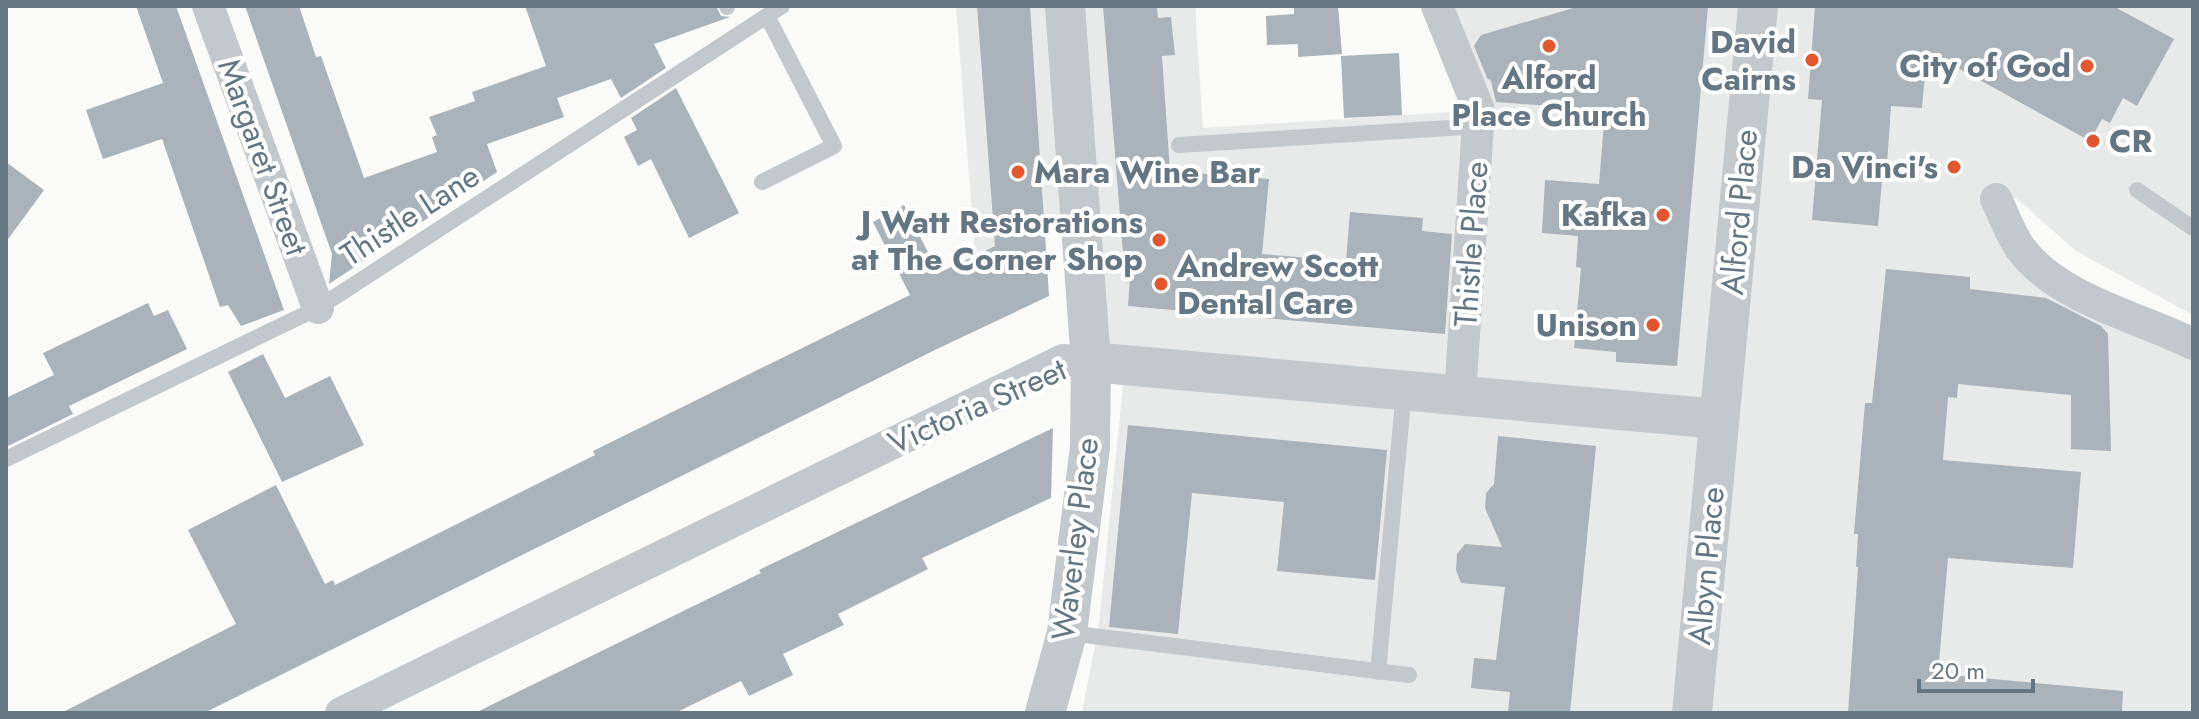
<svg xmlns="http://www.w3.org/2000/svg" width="2199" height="719" viewBox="0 0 2199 719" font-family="Jost,sans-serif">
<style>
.built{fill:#e8e9e9}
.building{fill:#aab3b9}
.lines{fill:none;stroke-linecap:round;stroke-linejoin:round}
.service{stroke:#c3c8cc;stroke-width:16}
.minor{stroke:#c3c8cc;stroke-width:32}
.tertiary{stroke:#c3c8cc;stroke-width:40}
.poi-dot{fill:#e4572e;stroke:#fff;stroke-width:3}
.labels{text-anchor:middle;stroke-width:8;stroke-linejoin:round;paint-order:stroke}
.poi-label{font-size:32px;font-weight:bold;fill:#657683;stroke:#fff;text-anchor:end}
.street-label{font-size:32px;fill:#657683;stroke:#fff}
</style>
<rect width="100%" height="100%" fill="#fafaf8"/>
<!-- built -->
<path class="built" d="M956,6H1195L1203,128L1479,110L1437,6H2193V315L2076,251L2016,198L1992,211L2070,298L2193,361V713H1082L1099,624L1125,366L1091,362L1081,225L1045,227L1020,234L975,255Z"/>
<!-- building -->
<path class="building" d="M136,6H176L284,310L241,326L228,305L220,307L162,139L103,159L86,110L163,83Z
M245,6H299L316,57L321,56L364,178L437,152L432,137L437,135L429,117L475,101L472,92L546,66L525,6H716L721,16L730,17L654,44L666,68L621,98L611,79L557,98L564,117L487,144L497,172L329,284L332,254Z
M977,6H1030L1049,296L937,349L204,713H61L236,624L188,530L276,485L325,584L333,580L335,585L595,455L593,451L910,295L873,222L904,205L937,270L941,268L943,271L995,246Z
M1103,6H1157L1158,18L1171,17L1175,55L1162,56L1170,171L1269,179L1262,254L1346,261L1350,212L1423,218L1422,231L1452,234L1445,334L1128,306L1131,262L1123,253Z
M1294,6H1338L1342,54L1298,57V44L1267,45L1266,16L1294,14Z
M1580,6H1708L1677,366L1616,362V352L1574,348L1581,268L1576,267L1578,236L1542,233L1545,180L1599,184L1605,110L1496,102L1491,81L1487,78L1474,46L1481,35Z
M1815,6H2113L2174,39L2137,106L2123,98L2110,123L2102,119L2090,141L1927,51L1922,108L1891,106L1886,180H1882L1878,226L1812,220L1822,100L1808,99Z
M1399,53L1402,115L1344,118L1341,56Z
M676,88L739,213L689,238L651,159L638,166L624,137L637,130L631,118Z
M6,162L44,190L6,242Z
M1886,269L1970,277V289L2046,298L2101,326L2108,334L2111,451L2071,449V395L1958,384L1957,398L1948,397L1943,460L2081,472L2073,568L1948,558L1938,674L2123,691L2122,713H1848L1858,567H1856L1858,534H1854L1865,403H1872Z
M148,303L154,316L168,310L187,349L69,406L73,414L6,447V398L54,375L43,353Z
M263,354L285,398L330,376L364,445L282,482L228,372Z
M1128,425L1387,450L1375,580L1277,571L1284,502L1192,493L1178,634L1109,627Z
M1053,428L1051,498L922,558L928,569L838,614L844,625L783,654L793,675L749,696L741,681L675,713H475L761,573L759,570Z
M1498,436L1596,446L1570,713H1508L1510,692L1471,688L1474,658L1496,660L1505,587L1461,583L1456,570L1457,554L1465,544L1502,547L1485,508L1486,493L1494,484Z"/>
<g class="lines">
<!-- service -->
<path class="service" d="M727,6V7
M1179,145L1480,126
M762,182L834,146L767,16
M2137,190L2193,228
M6,459L318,308L782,6
M1068,633L1409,675
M1378,672L1404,391"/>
<!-- minor -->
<path class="minor" d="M208,6L318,308
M1437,6L1479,110L1460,395
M1996,199C2004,215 2010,234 2021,249C2058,299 2139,317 2193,344
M341,713L1063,360L1091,362"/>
<!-- tertiary -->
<path class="tertiary" d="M1091,362L1719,419
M1045,713L1067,633L1090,447L1091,362L1065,6
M1692,713L1758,6"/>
</g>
<!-- markers -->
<g class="poi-dot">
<circle cx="1549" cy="46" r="8"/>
<circle cx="1812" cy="60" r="8"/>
<circle cx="2087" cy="66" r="8"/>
<circle cx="2093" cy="141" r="8"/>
<circle cx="1954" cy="167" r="8"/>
<circle cx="1018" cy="172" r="8"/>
<circle cx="1663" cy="215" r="8"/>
<circle cx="1159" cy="240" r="8"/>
<circle cx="1161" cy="284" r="8"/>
<circle cx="1653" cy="325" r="8"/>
</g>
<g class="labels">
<!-- poi labels -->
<g class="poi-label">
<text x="1796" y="53">David<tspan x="1796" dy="37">Cairns</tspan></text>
<text x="2071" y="77">City of God</text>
<text x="1549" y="89" text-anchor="middle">Alford<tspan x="1549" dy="37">Place Church</tspan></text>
<text x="2109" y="152" text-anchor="start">CR</text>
<text x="1938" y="178">Da Vinci's</text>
<text x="1034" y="183" text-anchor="start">Mara Wine Bar</text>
<text x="1647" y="226">Kafka</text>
<text x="1143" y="233">J Watt Restorations<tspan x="1143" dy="37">at The Corner Shop</tspan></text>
<text x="1177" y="277" text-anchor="start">Andrew Scott<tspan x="1177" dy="37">Dental Care</tspan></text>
<text x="1637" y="336">Unison</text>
</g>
<!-- street labels -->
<g class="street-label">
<text transform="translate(263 157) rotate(70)" y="11">Margaret Street</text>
<text transform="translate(1739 212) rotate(-85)" y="11">Alford Place</text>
<text transform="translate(410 215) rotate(-33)" y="11">Thistle Lane</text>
<text transform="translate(1471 244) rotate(-86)" y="11">Thistle Place</text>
<text transform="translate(977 406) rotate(-24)" y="11">Victoria Street</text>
<text transform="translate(1075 539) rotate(-83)" y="11">Waverley Place</text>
<text transform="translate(1706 566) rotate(-85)" y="11">Albyn Place</text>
</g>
</g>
<!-- border -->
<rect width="2199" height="719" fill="none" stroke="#657683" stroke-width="16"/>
<!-- scale -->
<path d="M1919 679v12h114v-12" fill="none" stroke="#657683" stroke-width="4"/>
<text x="1931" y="679" font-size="24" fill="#657683" stroke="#ffffff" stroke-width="6" paint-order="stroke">20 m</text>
</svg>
